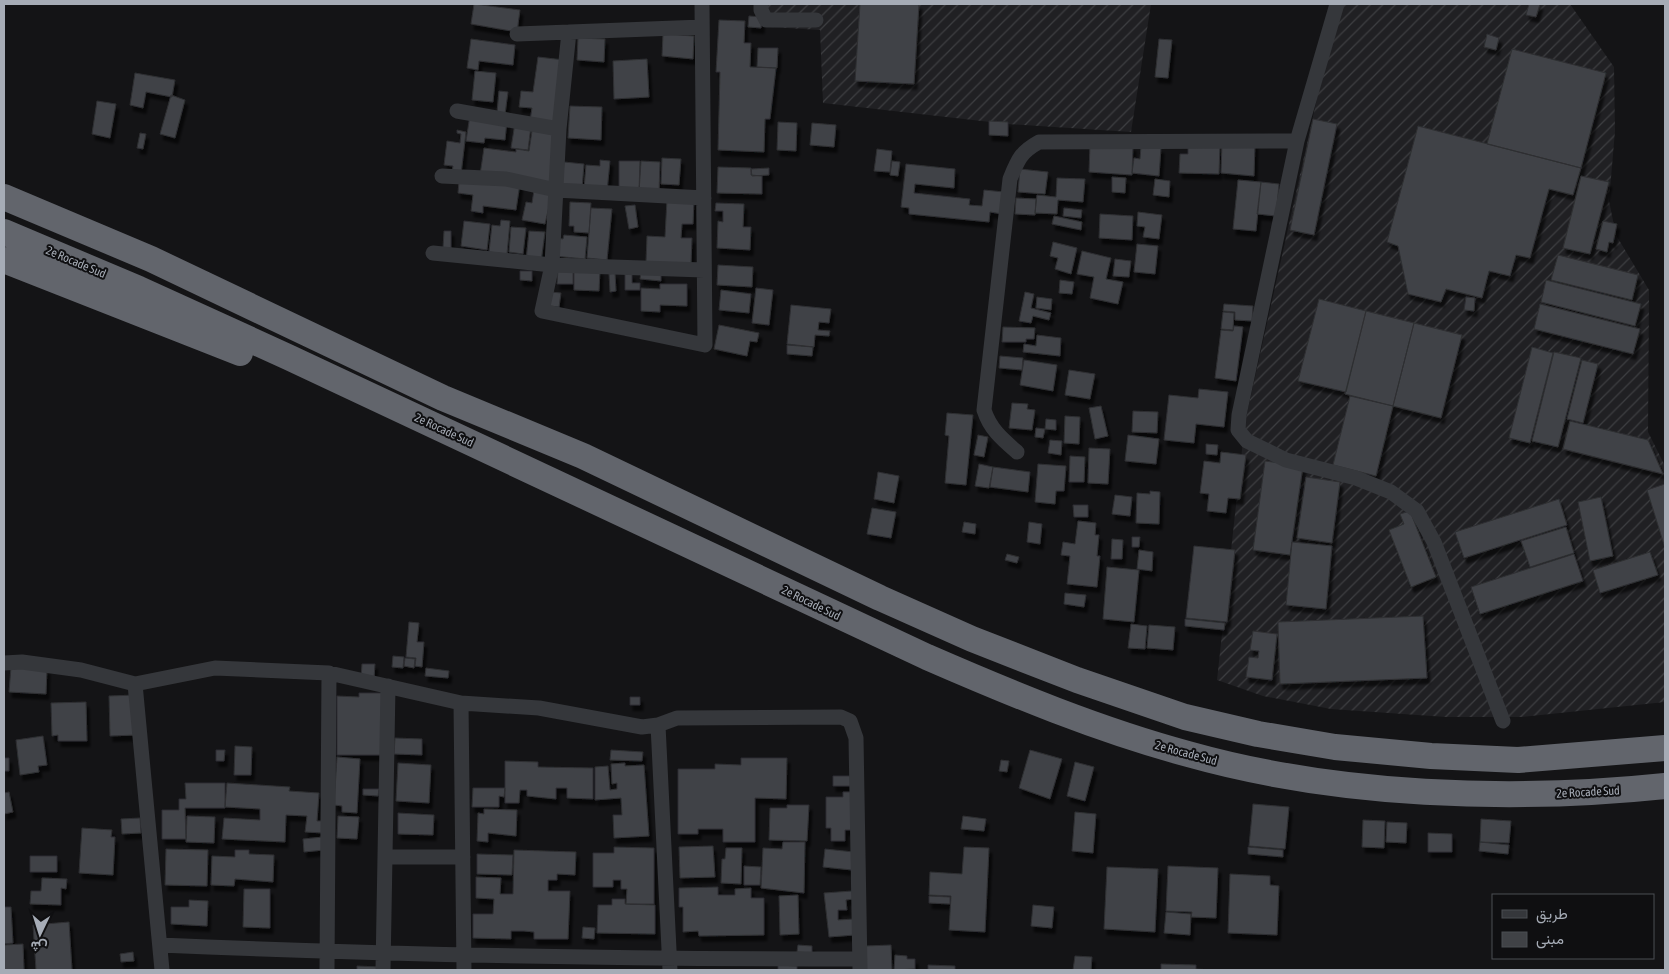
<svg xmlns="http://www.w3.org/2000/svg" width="1669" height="974" viewBox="0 0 1669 974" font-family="'Asap Condensed',Vazirmatn,sans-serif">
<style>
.industrial{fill:url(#industrial-furrows)}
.building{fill:#404246;stroke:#2e2f32;filter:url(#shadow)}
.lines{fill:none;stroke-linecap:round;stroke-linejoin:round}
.minor{stroke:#35373b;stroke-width:15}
.motorway{stroke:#62656c;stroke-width:26}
.labels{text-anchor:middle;stroke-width:4;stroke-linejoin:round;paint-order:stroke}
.street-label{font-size:12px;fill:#a6acb6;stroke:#0f0f11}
</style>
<defs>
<pattern id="industrial-furrows" width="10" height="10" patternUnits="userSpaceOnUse" patternTransform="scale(1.25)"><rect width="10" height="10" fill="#202023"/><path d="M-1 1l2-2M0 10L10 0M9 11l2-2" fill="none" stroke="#3d3e41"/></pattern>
<filter id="shadow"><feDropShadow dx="3" dy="5.5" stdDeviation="1" flood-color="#0009"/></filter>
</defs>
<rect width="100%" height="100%" fill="#141416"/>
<!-- industrial -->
<path class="industrial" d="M756,4H1151L1131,132L1008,124L823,103L820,30L755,26Z
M1338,4H1570L1614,67L1615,131L1609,201L1616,235L1649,290L1648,432L1665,466V702L1522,717H1446L1331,709L1263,696L1217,680L1245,422Z"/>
<!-- building -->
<path class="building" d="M474,4L520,10L517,32L471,24Z
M860,4H919L914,84L855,81Z
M1529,4H1540L1536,17L1526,15Z
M749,16L762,17L761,28L748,27Z
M719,20L745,21L744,43H751L750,67L776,68L770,119H765L764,152L718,150L720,72H716Z
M663,34L694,36L693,59L662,56Z
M1487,34L1499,38L1496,50L1484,47Z
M578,38L605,39L604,62L577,60Z
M471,39L515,45L513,65L479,61L478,70L467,68Z
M1159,39L1172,40L1168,78L1155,77Z
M758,48H778L777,68L757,67Z
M1512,49L1606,73L1581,168L1487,144Z
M538,57L564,60L556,124L530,121L532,108L519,107L521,91L533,92Z
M647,59L649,97L614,99L613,61Z
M475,71L496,73L493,102L472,100Z
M135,73L175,80L172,97L146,92L143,108L130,105Z
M499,91L508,92L505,114L497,113Z
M171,95L185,100L175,138L160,134Z
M97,101L116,104L110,138L92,134Z
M570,106L602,107L601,140L568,138Z
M470,115L507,120L505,140L485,138L484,143L466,141Z
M1313,119L1337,124L1314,235L1290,230Z
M989,121L1008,122V136L989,135Z
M778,122L797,123L796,151L777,150Z
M515,123L531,126L528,150L511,148Z
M812,123L836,125L834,147L810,145Z
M1418,126L1581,168L1573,195L1549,189L1530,258L1516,255L1510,276L1489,271L1482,298L1446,289L1441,302L1408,294L1398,246L1387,242Z
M457,130L466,132L461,174L452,173L453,166L444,165L447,141L460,143L461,134L457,133Z
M532,131L556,134L552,184L480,175L484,148L516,152V149L529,151Z
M140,133L146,134L143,149L137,148Z
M1222,142L1255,143L1254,176L1221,173Z
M1188,143L1220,144L1219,174L1179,173L1180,154H1188Z
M1090,144L1133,146L1132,175L1089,172Z
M1141,146L1161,148L1159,176L1132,173L1134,158L1140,159Z
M877,149L892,151L890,172L874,171Z
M662,158L681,159L679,185L661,184Z
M600,160L610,161L607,191L584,189L586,165L600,166Z
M619,161H640L639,192L619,191Z
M641,161L660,162L659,193L639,192Z
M892,161L900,162L898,176L890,175Z
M564,162L584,164L582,189L562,187Z
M906,164L955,169L954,188L915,184L914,193L970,199L969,205L982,206L984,190L1004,192L1002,214L990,212L989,222L909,214V208L901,207Z
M718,167L751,168V175L762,176V194L717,193Z
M769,168V175L752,176L751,169Z
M1020,169L1048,172L1045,194L1018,192Z
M1581,176L1609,182L1590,254L1563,248Z
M1112,177L1126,178L1125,193L1112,192Z
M1057,178L1085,179L1083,202L1058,200L1057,214L1035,213L1037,195L1056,197Z
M1155,179L1170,181L1169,197L1153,195Z
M1238,180L1261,182L1256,231L1233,229Z
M459,181L520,183L516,210L483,206V213L471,211L473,195L458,193Z
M1261,182L1279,184L1276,216L1257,214Z
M534,190L552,193L545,224L522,220L526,202L532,203Z
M1016,198L1036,199L1035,215L1015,214Z
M667,199L694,200L693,224H682L681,238H692L691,264L646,262L647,236L665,237Z
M570,202L591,203L589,233L574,232V226H569Z
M716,203L744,204L743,227H751L750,250L717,248L718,221L723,222V211H715Z
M635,205L638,227L629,229L625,206Z
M591,208L612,209L607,260L587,258Z
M1064,208L1082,210L1081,218L1063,216Z
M1138,212L1162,215L1159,239L1143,237L1145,227L1137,226Z
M1100,214L1133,216L1132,240L1099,238Z
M1054,216L1082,222L1081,230L1052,224Z
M501,220L510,221L507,254L489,252L492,225L500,226Z
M464,221L490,224L487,250L461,246Z
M1603,221L1617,224L1613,243L1609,242L1607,252L1596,249Z
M511,227L526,228L523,254L509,252Z
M444,231H451V248H443Z
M529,231L545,232L541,262L526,261Z
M564,235L587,237L585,259L554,256L555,238L563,239Z
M1053,242L1077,248L1071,274L1055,269L1058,258L1050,256Z
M1137,244L1158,246L1155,274L1134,272Z
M1082,251L1111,258L1106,279L1123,282L1118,304L1090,298L1094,277L1077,274Z
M1558,255L1638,275L1632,300L1551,280Z
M1115,259L1131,261L1129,277L1113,276Z
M718,265L753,267L752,287L717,285Z
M574,268L600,270L599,291L574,290Z
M558,269L573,270V284H557Z
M520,271H532V281L520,280Z
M641,271L661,273V281L640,279Z
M615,273L616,291L610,292L609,274Z
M625,273L632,274V283H640V290H625Z
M1060,280L1074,282L1072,294L1059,293Z
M1546,280L1641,304L1635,326L1541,302Z
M660,284H687V306L660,305V312L641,311V288L660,289Z
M756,288L773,290L769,325L752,323Z
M721,290L751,294L749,313L719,310Z
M551,292L561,293L559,307L549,306Z
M1025,292L1034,294L1031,308L1051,313L1049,320L1033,316L1031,323L1019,321Z
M1037,297L1052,299L1051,310L1036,308Z
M1466,297L1475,298L1474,311L1464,310Z
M1319,299L1366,311L1346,392L1298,381Z
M1224,304L1253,306L1252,321L1235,320V312L1223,311Z
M1540,304L1640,329L1633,354L1534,329Z
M791,305L831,309L829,323L819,322L818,330L830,331L829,336L815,335L814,347L787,344Z
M1366,311L1414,323L1393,406L1345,394Z
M1223,312L1234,313L1233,330L1221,329Z
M1414,323L1462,335L1441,418L1393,406Z
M719,325L759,333L757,342L750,341L747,356L714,349Z
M1234,326L1243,327L1236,381L1215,378L1221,330L1233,331Z
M1003,327L1035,328L1034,339H1026V342H1002Z
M1037,335L1061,338L1060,356L1023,352L1024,344L1036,346Z
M787,345L813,347L812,356L787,354Z
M1532,347L1553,353L1530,443L1509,438Z
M1554,352L1581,358L1558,447L1532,441Z
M1000,356L1023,358L1022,370L999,368Z
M1024,360L1057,365L1053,391L1020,385Z
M1582,360L1598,364L1583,423L1567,419Z
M1069,370L1095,374L1090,399L1065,395Z
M1199,389L1228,392L1224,427L1196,424L1194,443L1164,440L1169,395L1198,398Z
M1350,396L1393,406L1376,476L1333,465Z
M1012,403L1028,404L1027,409L1035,410L1032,430L1009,428Z
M1101,406L1108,436L1095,439L1089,408Z
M1133,411L1158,412L1157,433L1132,432Z
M947,413L973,415L966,485L945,483L949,436L945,435Z
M1065,416L1080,417L1079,444L1064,443Z
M1046,419L1056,420V430L1045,429Z
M1570,421L1648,440L1663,474L1563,449Z
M1036,428L1045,429L1043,438L1035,437Z
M978,435L988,437L984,457L974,455Z
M1128,435L1159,439L1156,464L1125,461Z
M1050,440L1062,441L1061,455L1048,453Z
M1206,444L1218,445L1217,455L1206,454Z
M1089,448L1110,449L1108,484L1088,483Z
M1221,452L1246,455L1240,499L1228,498L1226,513L1207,511L1209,494L1200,493L1204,461L1220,463Z
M1070,456L1085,457L1084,482H1069Z
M1265,461L1303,466L1290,555L1253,550Z
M979,464L993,467L989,488L975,486Z
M1038,464L1066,466L1064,491H1056L1055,504L1035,502Z
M993,467L1030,472L1028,492L990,487Z
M878,472L899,476L894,503L874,499Z
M1306,477L1340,482L1332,543L1297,538Z
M1665,484V548L1647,490Z
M1150,491L1160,492L1159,524L1136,523L1137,493L1150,494Z
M1115,495L1132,497L1130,516L1112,514Z
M1601,497L1613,556L1590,561L1578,502Z
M1559,499L1567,525L1464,558L1455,532Z
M1073,505H1088V517H1074Z
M872,508L896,512L891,538L867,534Z
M1410,511L1436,577L1411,587L1389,530L1404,524L1400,514Z
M1078,521L1096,523L1095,535H1099L1097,556H1100L1097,587L1067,584L1070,556L1061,555L1063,542L1075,544Z
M964,522L976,524L975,534L962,532Z
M1029,522L1042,524L1040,544L1027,542Z
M1566,527L1574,553L1530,567L1521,541Z
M1132,537H1140L1139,547H1132Z
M1112,539L1123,540L1122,559H1111Z
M1292,542L1332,546L1326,609L1286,605Z
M1194,546L1235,550L1227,622L1186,618Z
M1139,550L1153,552L1152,571L1137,569Z
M1650,552L1658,575L1600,593L1593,570Z
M1007,554L1019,557L1017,563L1005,560Z
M1574,554L1583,581L1480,614L1471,587Z
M1107,567L1139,570L1134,622L1103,619Z
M1065,593L1086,595L1084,607L1064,604Z
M1423,616L1427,678L1280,684L1278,622Z
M1185,619L1225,623L1224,630L1185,626Z
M409,622L419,623L417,642H424L422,667L415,666L416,658L406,657Z
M1131,624L1147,626L1145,649L1128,648Z
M1149,625L1175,627L1173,650L1147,648Z
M1253,631L1277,634L1272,680L1246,677L1249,657L1258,658L1259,651L1250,650Z
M393,656L404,657L403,668L392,667Z
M405,658L415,659L414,668L404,666Z
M362,664H375L374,679L361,678Z
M11,667L47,669L46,694L9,692Z
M426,668L449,671L448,678L425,676Z
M359,693H382L381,755H337V696L359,697Z
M135,695L137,735L110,736L109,696Z
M630,697H640V705H630Z
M86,702L87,741H58V735L52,736L51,703Z
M43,736L47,765L38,766L39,772L20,775L16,740Z
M395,738L422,739V755L394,754Z
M235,746L252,747L251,775H234Z
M216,750H225L224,761H216Z
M611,750L643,752L642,761L610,760Z
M1030,750L1062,759L1050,799L1019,788Z
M337,757L360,759L357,813L342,812V806L334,805Z
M4,758H9V771H4Z
M741,758H787L786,799L755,798V842H723V829H698V834H678V769H715V764L741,765Z
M1001,760L1009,761L1007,772L999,771Z
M505,761L538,762V767L593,768V799L567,798V788H556V799L527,796V790H520L519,803H505Z
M1075,762L1094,767L1085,801L1067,796Z
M398,763L431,765L429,803L396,801Z
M625,763V766L644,765L649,836L614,838L613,815H622L621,798L595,800V767L608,766L610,790L617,789V783L612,784L611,764Z
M833,776H854V786H833Z
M185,783H225V808H185L186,839H162V810H179V799H186Z
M227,783L290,787L289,791L319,793L317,821H324L323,833L305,832L307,816L286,815L285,842L222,839L224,818L260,820V809L225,807Z
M473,788H505L504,797L499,796V807H472Z
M363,789H379L378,796L363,795Z
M9,792L13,812L4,814V793Z
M843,792H853V830H845V841H831V828H826V797H843Z
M1253,804L1289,807L1285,849L1249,846Z
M787,805H809L807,841L769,840L770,808H787Z
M484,809L517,810L516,836L488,833V842L477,841L478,813L484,814Z
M1075,812L1096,814L1093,853L1072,851Z
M398,813L434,815L433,835L398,834Z
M187,816L215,817L214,843L186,842Z
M338,816L359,817L357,839L337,838Z
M963,816L986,819L984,831L961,829Z
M140,818L141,833L122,834L121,819Z
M1481,819L1511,821L1509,843L1480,842Z
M1363,820L1385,821L1384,848L1362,847Z
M1387,822L1407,823L1406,843L1386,842Z
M82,828L112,830L111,837H115L113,875L79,873Z
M1428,833L1452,834V852H1428Z
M323,837L324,850L304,852L303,839Z
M783,842H805L804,893L761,888L763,848L782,849Z
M1480,842L1509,845L1508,854L1479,851Z
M713,846L715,877L680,878L679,847Z
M614,847L654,848V904H626L627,889H621V880H613V887H593V853H614Z
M964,847L989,848L985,932L949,930L951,896L929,895L930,872L962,874Z
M1248,847L1283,850V857L1248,854Z
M726,848H742L741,884L721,883L722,859H725Z
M166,849L208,850L207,886L165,885Z
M825,849L854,852L852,870L823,867Z
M235,850H249V854L274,855L273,882L235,879L234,886L211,885L212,856L235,857Z
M514,850L576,852L575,875L557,874V880H548V891H570L568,939H534V932L524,931H511V939L473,938V914H493L494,899L476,898V877L501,878L500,894H513Z
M477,854L513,855L512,875L477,874Z
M30,856H57V872H30Z
M744,866L761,867L760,885H744Z
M1168,866L1218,868L1216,918L1191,917L1192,912L1166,911Z
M1107,867L1158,869L1155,932L1104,929Z
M1230,874L1270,876V885L1279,886L1277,935L1228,933Z
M42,878L67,879L66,889L61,888V905L30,904L31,891H41Z
M718,887V895H735V889L751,888V898H764V935L699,936L698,931L683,932V907H679V888Z
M244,889H270V928L243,927Z
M852,891L853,899L846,900L847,910H838V920L854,919L855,935L829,937L824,893Z
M798,895L799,934L780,935L779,896Z
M929,896L950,897V904L929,903Z
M612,899H625V904L655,905V934L597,933L598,905H612Z
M189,900L208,901L207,926L171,924V907H189Z
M1033,905L1054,907L1052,928L1031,926Z
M4,907H11L13,943L4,944Z
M1166,912L1191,914L1190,935L1164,933Z
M69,922L72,970H36L33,925Z
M583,927L595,928L594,939L582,938Z
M23,944L24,970H4V945Z
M798,945L812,946V953L797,952Z
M891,945L892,970H866L865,946Z
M133,952L134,961L121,962L120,954Z
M895,955L907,956V959H915V969L894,970Z
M1075,956L1092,957L1091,970H1073Z
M1161,964L1196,965V969L1213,970H1161Z
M778,965L797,966V970H778Z
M928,965L955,966V970H928Z
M357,966L381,967V970H357Z"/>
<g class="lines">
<!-- minor -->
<path class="minor" d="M761,4V10L766,20H816
M1337,4L1297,141L1239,415L1238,430L1247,441L1286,460L1356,478L1391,492L1417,511L1434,542L1503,721
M569,32L559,129L552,265L542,311L705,345L702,4
M517,34L702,27
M457,111L559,129
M442,176L506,179L556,190L704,198
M433,253L552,265L704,270
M1017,452C1002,439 990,429 984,410L1010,179C1018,159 1021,152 1039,142L1297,141
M4,663L22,662L81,670L135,684L215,668L329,673L461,703L539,708L642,727L658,725L677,718L841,717L850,721L856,738L860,970
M135,684L162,970
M461,703L464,970
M658,725L670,970
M385,857H463
M160,945C393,955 627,959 860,959
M327,970L329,673
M383,970L388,686"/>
<!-- motorway -->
<path class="motorway" d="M4,197L151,259L443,398L583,456L880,598L972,639L1077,680L1185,717L1258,734L1335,747L1431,756L1518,760L1665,748
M4,232L139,289L288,357L927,657C1012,694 1099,730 1188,754C1337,796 1512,802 1665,786
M4,260L240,353"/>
</g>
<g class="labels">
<!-- street labels -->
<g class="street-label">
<text transform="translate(76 262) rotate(23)" y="4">2e Rocade Sud</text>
<text transform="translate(444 430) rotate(25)" y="4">2e Rocade Sud</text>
<text transform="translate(811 603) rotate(26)" y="4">2e Rocade Sud</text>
<text transform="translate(1186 753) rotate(15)" y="4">2e Rocade Sud</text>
<text transform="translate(1588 792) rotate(-3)" y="4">2e Rocade Sud</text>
</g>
</g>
<!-- border -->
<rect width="1669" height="974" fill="none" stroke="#a6acb6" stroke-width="10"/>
<!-- legend -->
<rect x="1492" y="894" width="162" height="65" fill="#0f0f11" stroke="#4b4e53"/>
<rect x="1502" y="910" width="25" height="8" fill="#35373b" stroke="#4b4e53"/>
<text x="1536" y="919" font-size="15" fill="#a6acb6">طريق</text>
<rect x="1502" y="932" width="25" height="15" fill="#404246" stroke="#4b4e53"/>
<text x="1536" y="944" font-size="15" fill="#a6acb6">مبنى</text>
<!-- north arrow -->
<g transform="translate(40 934) rotate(184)" stroke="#0f0f11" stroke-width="4" paint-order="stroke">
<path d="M0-4L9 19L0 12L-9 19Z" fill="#a6acb6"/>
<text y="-8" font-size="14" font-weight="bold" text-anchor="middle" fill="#a6acb6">ش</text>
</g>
</svg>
